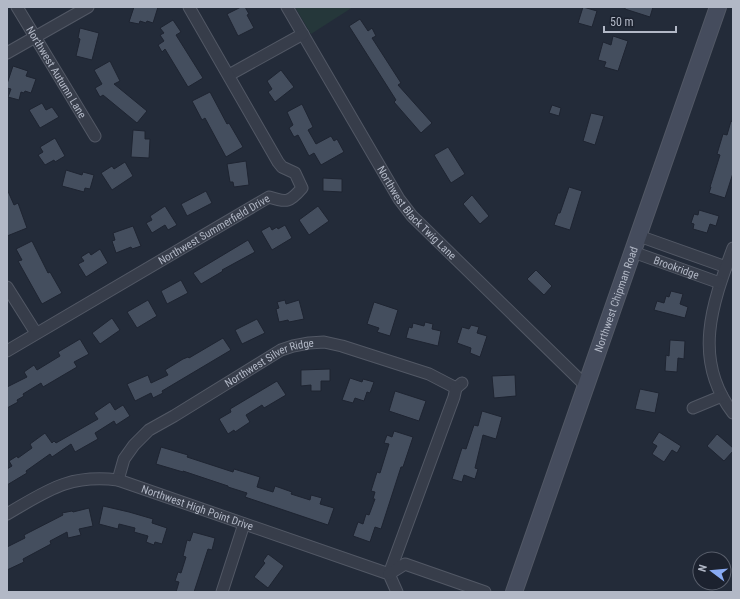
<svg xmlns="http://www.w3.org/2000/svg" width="740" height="599" viewBox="0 0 740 599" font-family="'Roboto Condensed',sans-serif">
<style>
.green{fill:#25373a}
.building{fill:#444e5e;stroke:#1e2431}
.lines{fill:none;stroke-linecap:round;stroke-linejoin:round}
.minor-casing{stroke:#525865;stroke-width:13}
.secondary-casing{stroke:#525865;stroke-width:18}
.minor{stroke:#373d4a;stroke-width:11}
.secondary{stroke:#454c5d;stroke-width:16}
.labels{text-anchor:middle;stroke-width:3.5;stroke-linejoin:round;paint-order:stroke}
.street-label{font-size:11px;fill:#b2b8c6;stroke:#1c222f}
</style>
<rect width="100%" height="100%" fill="#232b39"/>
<!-- green -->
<path class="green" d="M295,7H353L311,34Z"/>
<!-- building -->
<path class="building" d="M134,7H158L153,23L147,21L146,23L140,21L139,24L129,22Z
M241,7H245L249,14L247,15L254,28L238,36L227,14Z
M583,7L597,11L592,27L578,23Z
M625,7H653L650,17L625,9Z
M360,19L368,31L372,28L376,36L372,38L401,83L398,85L432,123L421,133L394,102L396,100L349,26Z
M173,20L181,32L176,35L203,78L188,87L165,49L162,52L158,45L164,41L160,35L164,33L160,28Z
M80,28L99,33L92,60L76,56L80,39L78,38Z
M613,36L628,41L618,71L604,67L606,62L598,60L603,42L611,45Z
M110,61L120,81L114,84L147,111L137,123L103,95L100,97L95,88L102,84L94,70Z
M13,66L28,71L26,76L36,79L31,93L25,91L24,93L21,92L19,100L8,97L11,89L7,88V84Z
M281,70L294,87L275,102L268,92L272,89L267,81Z
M210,92L227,124L229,123L243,147L226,157L205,118L202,120L192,101Z
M42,103L46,110L52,107L59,117L40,128L29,110Z
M302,104L313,127L308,130L316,144L331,136L334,141L337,139L344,152L321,165L314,153L309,156L298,135L294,137L289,128L293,125L287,112Z
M552,105L561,108L559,116L549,113Z
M591,113L604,116L595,145L583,141Z
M731,121L733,122V173L725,198L709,193L711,187H710L720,155L717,154L723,134L727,135Z
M133,130L145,131V139H150L149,158L131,157Z
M55,138L65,156L55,162L54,160L45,165L38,155L43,152L40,147Z
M448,147L465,174L451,183L434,155Z
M246,161L249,185L234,187L233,182H230L227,164Z
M125,162L133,176L112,190L101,173L112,166L114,169Z
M66,170L82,175L83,172L94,175L90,189L85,188L84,192L62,186Z
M323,178L342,179V192L323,191Z
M569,187L582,191L570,230L554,225L558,213H560Z
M7,189L14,205L18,203L27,228L7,236Z
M206,191L212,203L187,216L181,204Z
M472,195L489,216L480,224L463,204Z
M165,206L177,225L168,230L165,225L152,233L146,223L152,220L150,216Z
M318,206L329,221L309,235L299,220Z
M699,210L719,216L716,226L710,224L707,233L693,229L694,224L691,223L694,214L698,215Z
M285,225L292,238L272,250L261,231L270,226L272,230L277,227L278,229Z
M133,226L141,246L132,249L131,247L116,253L112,241L115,240L113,233Z
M248,240L255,252L222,270L223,271L201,284L193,273Z
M32,241L48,273L50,272L62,293L42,304L18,261L22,260L16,249Z
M100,249L108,263L86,277L78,264L84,261L81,257L89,252L91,255Z
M536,270L552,286L544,295L527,279Z
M181,280L188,293L167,304L161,291Z
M671,291L683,294L680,304L688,307L685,318L654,310L657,301L664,303L666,296L669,297Z
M148,300L157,316L137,328L127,312Z
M285,300L286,304L299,300L304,319L289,322L288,320L279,322L276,309L279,308L277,302Z
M374,302L398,310L390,336L377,332L379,328L367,324Z
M112,318L120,330L100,344L92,333Z
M257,319L265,333L242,344L235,330Z
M425,322L433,324L432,329L441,331L438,346L406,338L409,327L412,328L413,323L424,326Z
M471,325L479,327L477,333L487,336L480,357L470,353L471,348L457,343L462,327L469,329Z
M223,338L231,350L162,391L163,393L153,398L151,393L135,401L127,384L148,375L151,383L168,375L165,370L183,359L188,357L189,358Z
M80,339L89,354L74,362L77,367L43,387L41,383L23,394L24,396L17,400L18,402L7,408V387L27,377L24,372L34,365L37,370L60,356L58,352Z
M670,340L685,341L684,359L678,358L677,372L665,371L666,355L669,356Z
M330,369V381H321V391H311V385L301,386V370Z
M515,375L516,396L494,398L492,376Z
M350,378L362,382L363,379L374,382L370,393L367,392L364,401L355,398L353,403L342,400Z
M277,381L286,395L264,408L262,405L246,415L250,422L235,432L234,430L228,434L219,419L231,412L230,409Z
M640,389L659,393L655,413L635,409Z
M395,391L426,401L419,421L389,411Z
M110,402L115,410L123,405L130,416L116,425L114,421L95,433L98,439L75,452L71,444L52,457L50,454L26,471L27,473L7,485V469L12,466L9,461L17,456L18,458L32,448L30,444L45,433L52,443L54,441L56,443L98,419L94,413Z
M482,411L502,417L496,439L483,435L475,468L478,469L475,479L464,475L462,482L452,479L462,448L466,449L474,425L478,426Z
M394,431L413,437L403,467H401L381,529L375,527L370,542L353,536L358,522L363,524L366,514L369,515L375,499H373L375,492L371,491L377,472L380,473L389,444L384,443L387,435L392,437Z
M659,432L681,446L677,453L672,450L664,462L652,454L657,446L652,443Z
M717,434L733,448V451L724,461L707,446Z
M161,447L188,455L187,457L233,472L234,469L260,477L257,487L273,492L275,486L292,492L291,494L310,500L311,495L322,498L320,504L334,508L328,525L245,497L247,493L228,487V486L183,471V472L156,464Z
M103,506L129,512L153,519L152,523L167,528L162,544L155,542L154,545L146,542L148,536L134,532L135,528L119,524L118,529L99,524Z
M89,508L93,526L79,529L81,535L68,538L67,532L50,541L51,544L23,559L24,562L7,570V547L25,538L24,535L63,515L62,513L72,511L73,512Z
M193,532L215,538L212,550L208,549L194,592H176L179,582L175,581L178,572L181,573L186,557L183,556L187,540L190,541Z
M268,554L284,566L268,588L254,577L265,563L263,561Z"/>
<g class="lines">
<!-- minor casing -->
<g class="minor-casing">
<g id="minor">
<path id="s1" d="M17,7L95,136"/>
<path id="s2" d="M287,7L399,199L412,216L587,387"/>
<path d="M7,53L88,7"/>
<path d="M229,75L303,34"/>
<path d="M639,236L726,267"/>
<path d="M733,248C712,304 692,360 733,413"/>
<path id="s3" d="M633,252L720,283"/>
<path d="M7,287L36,333"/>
<path id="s4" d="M7,351L269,197C287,203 290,202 302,188L295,173L282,167L278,162L189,7"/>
<path d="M693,408L722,396"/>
<path id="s5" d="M118,480L124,459L134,445L149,430L174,416L281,350L293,346L309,343L324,342L342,346L429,374L456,388L462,383"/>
<path id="s6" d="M7,514C47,491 68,474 118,480L389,574L397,592"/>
<path d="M389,574L454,397L456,388"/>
<path d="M389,574L405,564L485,592"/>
<path d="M222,592L244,524"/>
</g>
</g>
<!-- secondary casing -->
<g class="secondary-casing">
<g id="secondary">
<path id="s7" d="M514,592L718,7"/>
</g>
</g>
<!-- minor -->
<use href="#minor" class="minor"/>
<!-- secondary -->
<use href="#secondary" class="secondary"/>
</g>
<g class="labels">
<!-- street labels -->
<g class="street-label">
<text dy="4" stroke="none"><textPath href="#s1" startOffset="76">Northwest Autumn Lane</textPath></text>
<text dy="4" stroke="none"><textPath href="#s2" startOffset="244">Northwest Black Twig Lane</textPath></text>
<text dy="4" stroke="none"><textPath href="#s4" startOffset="240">Northwest Summerfield Drive</textPath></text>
<text dy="4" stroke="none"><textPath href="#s3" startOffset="46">Brookridge</textPath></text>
<text dy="4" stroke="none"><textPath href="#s7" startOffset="310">Northwest Chipman Road</textPath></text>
<text dy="4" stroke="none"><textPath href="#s5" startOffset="199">Northwest Silver Ridge</textPath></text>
<text dy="4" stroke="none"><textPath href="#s6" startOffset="203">Northwest High Point Drive</textPath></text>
</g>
</g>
<!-- border -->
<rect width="740" height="599" fill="none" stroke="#b2b8c6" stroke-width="16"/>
<!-- north arrow -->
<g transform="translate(712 571) rotate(286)"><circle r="19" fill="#1c222f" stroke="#585e6b"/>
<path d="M0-3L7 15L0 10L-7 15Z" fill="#89abf3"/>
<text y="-6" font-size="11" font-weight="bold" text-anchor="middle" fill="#b2b8c6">N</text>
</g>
<!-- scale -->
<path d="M604 26v6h72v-6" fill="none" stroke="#b2b8c6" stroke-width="2"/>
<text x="610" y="26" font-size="12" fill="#b2b8c6" stroke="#1c222f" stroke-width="3" paint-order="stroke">50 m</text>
</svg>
